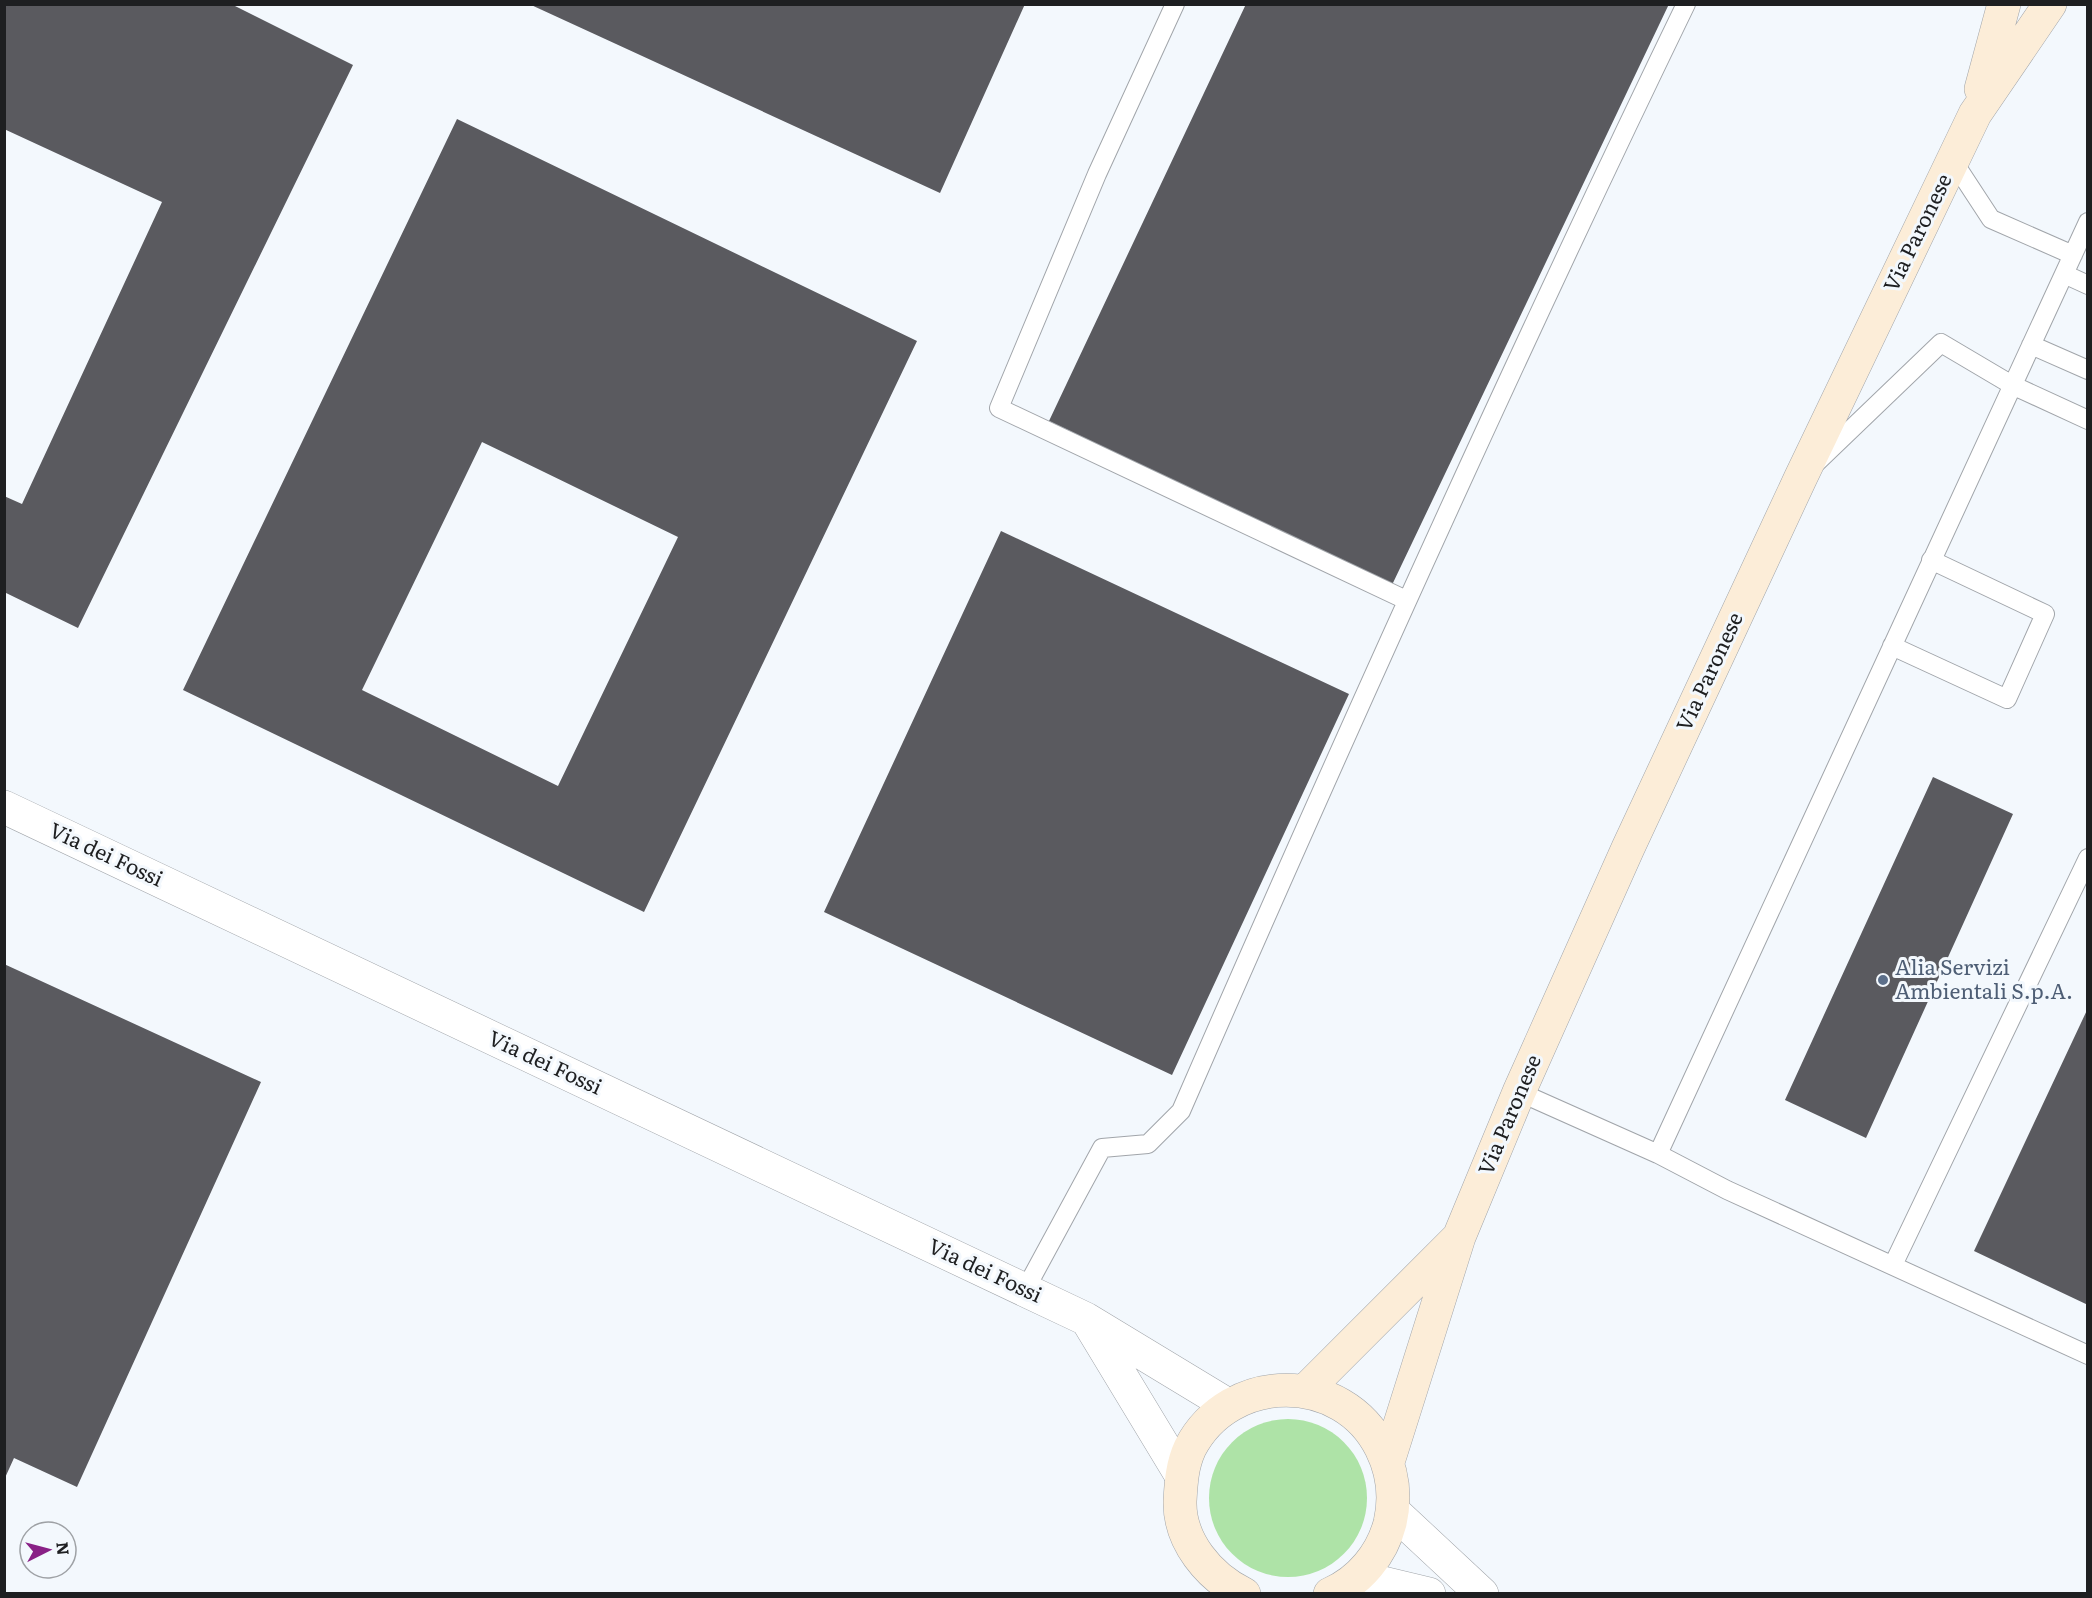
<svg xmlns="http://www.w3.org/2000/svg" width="2092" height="1598" viewBox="0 0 2092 1598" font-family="Literata,serif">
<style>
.green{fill:#aee3a7}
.building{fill:#5a5a5f;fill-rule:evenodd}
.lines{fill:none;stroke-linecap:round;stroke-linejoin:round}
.lane-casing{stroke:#a1a5aa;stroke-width:20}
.street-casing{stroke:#a1a5aa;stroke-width:34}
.secondary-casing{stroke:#a1a5aa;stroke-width:34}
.lane{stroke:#fff;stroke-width:18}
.street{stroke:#fff;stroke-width:33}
.secondary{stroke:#fcedd8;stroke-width:33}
.service-dot{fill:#5c6f8a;stroke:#f3f8fd;stroke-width:2}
.labels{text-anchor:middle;stroke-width:6;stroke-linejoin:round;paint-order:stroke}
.street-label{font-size:21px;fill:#1e1f21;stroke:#f3f8fd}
.service-label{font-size:21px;fill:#4e5e75;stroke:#f3f8fd;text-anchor:start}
</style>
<rect width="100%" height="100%" fill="#f3f8fd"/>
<!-- green -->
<path class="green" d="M1209 1498a79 79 0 1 1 158 0a79 79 0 1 1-158 0Z"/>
<!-- building -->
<path class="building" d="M4,4H231L353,65L78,628L4,592V496L22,504L162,202L4,129Z
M529,4H1025L940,193Z
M1246,4H1669L1392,585L1049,421Z
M457,119L917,341L644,912L183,690ZM482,442L678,537L558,786L362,690Z
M1001,531L1349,694L1172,1075L824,912Z
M1933,777L2013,814L1866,1138L1785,1100Z
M4,964L261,1082L77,1487L14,1458L4,1480Z
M2088,1008V1305L1974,1251Z"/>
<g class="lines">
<!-- lane casing -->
<g class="lane-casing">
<path id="lane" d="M1175,4L1097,174L999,408L1406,600
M1953,161L1991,219L2073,255
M2064,274L2088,285
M2031,345L2088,370
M1817,462L1941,343L2012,385L2088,420
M1892,646L2007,699L2045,614L1931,560
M1519,1092L1658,1154L1727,1190L2088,1355
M1658,1154L2088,222
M1893,1265L2088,858
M1025,1290L1102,1148L1148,1144L1181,1111C1343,739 1509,369 1686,4"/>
</g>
<!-- street casing -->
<g class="street-casing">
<path id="street" d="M4,807L1086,1319L1228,1405
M1089,1323L1181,1475
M1393,1511L1482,1594
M1358,1577L1429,1594"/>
</g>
<!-- secondary casing -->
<g class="secondary-casing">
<path id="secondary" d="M1981,89L2004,4
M1306,1390L1456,1240
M1388,1462L1459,1237L1519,1092L1628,848L1800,479L1975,114L2050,4
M1244,1594C1209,1577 1179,1541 1180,1501C1181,1483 1182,1465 1190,1448C1230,1371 1343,1371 1381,1448C1393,1472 1396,1497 1390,1523C1382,1554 1360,1581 1330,1594"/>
</g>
<!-- lane -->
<use href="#lane" class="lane"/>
<!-- street -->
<use href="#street" class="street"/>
<!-- secondary -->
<use href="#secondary" class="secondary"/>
</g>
<!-- markers -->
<circle class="service-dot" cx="1883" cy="980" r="6"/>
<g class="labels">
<!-- street labels -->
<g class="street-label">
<text transform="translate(1918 233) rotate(-64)" y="7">Via Paronese</text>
<text transform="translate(1710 672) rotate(-65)" y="7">Via Paronese</text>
<text transform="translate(106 855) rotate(25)" y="7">Via dei Fossi</text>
<text transform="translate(545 1063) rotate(25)" y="7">Via dei Fossi</text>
<text transform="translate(1510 1115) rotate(-67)" y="7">Via Paronese</text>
<text transform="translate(985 1271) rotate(25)" y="7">Via dei Fossi</text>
</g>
<!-- service labels -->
<g class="service-label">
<text x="1895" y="975">Alia Servizi<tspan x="1895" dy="24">Ambientali S.p.A.</tspan></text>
</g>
</g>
<!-- border -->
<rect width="2092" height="1598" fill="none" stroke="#1e1f21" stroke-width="12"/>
<!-- north arrow -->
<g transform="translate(48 1550) rotate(84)"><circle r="28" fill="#f3f8fd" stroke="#9ea1a5" stroke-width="1.5"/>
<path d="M0-4.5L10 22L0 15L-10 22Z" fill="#892086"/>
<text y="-9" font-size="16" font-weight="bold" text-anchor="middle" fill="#1e1f21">N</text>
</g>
</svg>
